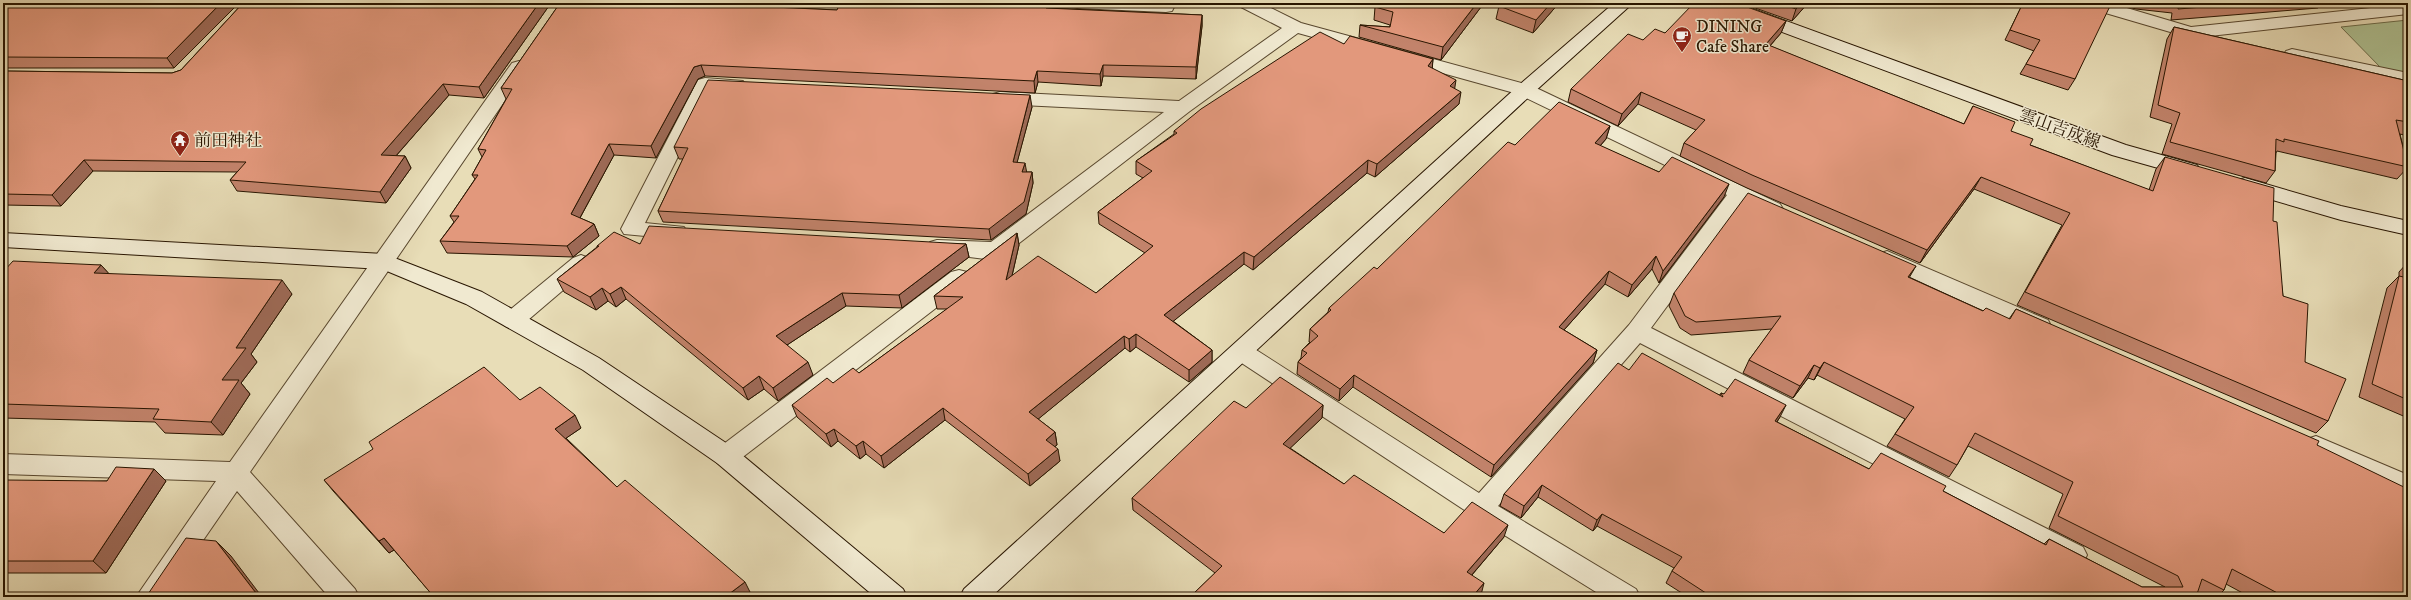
<svg xmlns="http://www.w3.org/2000/svg" width="2411" height="600" viewBox="0 0 2411 600" font-family="'IM FELL DW Pica','Noto Serif JP',serif">
<style>
.green{fill:#afc293;stroke:#6c6c4a}
.lines{fill:none;stroke-linecap:round;stroke-linejoin:round}
.street-casing{stroke:#58472e;stroke-width:2}
.secondary-casing{stroke:#281500;stroke-width:2}
.street{fill:#f0e9d0;fill-rule:evenodd}
.secondary{fill:#f0e9d0;fill-rule:evenodd}
.wall{fill:#c2836b;stroke:#281500}
.shaded-wall{fill:#9e6a57;stroke:#281500}
.building{fill:#e2987c;stroke:#281500}
.labels{text-anchor:middle;stroke-width:3;stroke-linejoin:round;paint-order:stroke}
.poi-label{font-size:17px;fill:#281500;stroke:#f0e9d0;text-anchor:start}
.street-label{font-size:17px;fill:#281500;stroke:#f0e9d0}
</style>
<rect width="100%" height="100%" fill="#e8ddb7"/>
<filter id="stains"><feTurbulence type="fractalNoise" baseFrequency=".005" numOctaves="4"/><feColorMatrix values="0 0 0 0 .2 0 0 0 0 .09 0 0 0 0 .02 0 0 0 .5 -.17"/></filter>
<radialGradient id="worn" r=".72"><stop offset=".6" stop-color="#630" stop-opacity="0"/><stop offset="1" stop-color="#630" stop-opacity=".3"/></radialGradient>
<!-- green -->
<path class="green" d="M2408,20V73L2381,68L2341,27Z"/>
<g class="lines">
<!-- street casing -->
<g class="street-casing">
<path id="street" d="M1068,3H1176L1172,11L1166,12L1077,8L1071,7Z
M1238,3H1261L1301,23L1532,86L1780,204L1783,209L1780,214L1773,216L1766,214L1743,203L1651,328L2083,547L2087,555L2083,563L2074,566L2065,563L1640,343L1498,506L1636,589L1640,597H1604L1472,515L1234,358L1231,352L1234,346L1242,343L1250,346L1479,493L1629,325L1727,195L1518,94L1298,33L1190,111L1001,257L993,260L930,252L926,247L930,242L937,240L991,242L1164,112L1000,104L993,102L991,98L993,94L1000,92L1179,101L1282,28L1241,7Z
M2082,3H2110L2191,27L2408,4V14L2210,36L2207,40L2201,41L2085,7Z
M2292,49L2408,73V85L2286,59L2283,55L2286,51Z
M519,61L526,63L528,67L250,472L355,589L359,597H329L237,491L164,597H136L216,481L3,474V454L230,462L512,63Z
M705,78L743,81L745,85L743,89L711,90L645,223L684,227L687,232L684,237L677,239L624,234L621,229L696,84L698,80Z
M1887,251L2048,320L2051,326L2048,332L2040,334L2032,332L1879,264L1876,259L1879,254Z
M581,255L589,258L592,263L589,268L521,326L513,328L505,326L502,320L505,314L573,258Z
M959,270L967,272L970,278L967,284L735,463L726,466L717,463L714,456L717,449L951,272Z
M2316,436L2408,475V496L2307,453L2304,446L2307,439Z"/>
</g>
<!-- secondary casing -->
<g class="secondary-casing">
<path id="secondary" d="M1614,3H1633L1532,94L991,597H960L964,589L1518,86Z
M1712,3H1737L2126,145L2197,165L2200,170L2197,175L2190,177L2112,155L1715,7Z
M2245,178L2341,206L2408,221V235L2341,220L2238,190L2235,185L2238,180Z
M3,233L384,254L392,257L482,292L599,358L735,449L903,589L907,597H875L717,463L583,370L466,304L382,269L3,247Z"/>
</g>
<!-- street -->
<use href="#street" class="street"/>
<!-- secondary -->
<use href="#secondary" class="secondary"/>
</g>
<!-- wall -->
<path class="wall" d="M3,3H239L174,68H3Z
M243,3H551L484,98L449,95L396,156H405L411,168L386,203L237,191L230,180L237,172L93,171L61,206L3,205V71L172,73L181,70Z
M560,3H714V4L837,10L1050,8L1202,15V26L1196,79L1103,76L1101,86L1038,82L1035,93L705,76L698,79L656,158L614,155L580,218L594,224L599,236L573,257L447,253L440,241L454,222L450,216L475,179L472,175L482,157L478,149L506,99L501,88Z
M1379,3H1484L1441,60L1359,37L1360,25L1390,27V25L1374,20L1375,7Z
M1502,3H1559L1533,33L1496,19L1499,6Z
M1741,3H1808L1792,21Z
M2023,3H2108L2075,79L2068,90L2020,74L2034,51L2005,40Z
M2114,3H2322L2318,8L2171,20L2172,13L2136,9Z
M1786,21L1781,33L1770,46L1964,124L1973,106L2011,131L2030,145L2149,190L2156,169L2165,157L2273,221L2283,296L2305,362L2328,421L2316,433L2017,305L2062,225L1974,189L1920,263L1747,188L1680,156L1684,143L1696,130L1638,104L1618,126L1568,102L1571,89L1643,40L1665,33Z
M2174,27L2408,81V136L2400,134L2408,167L2397,179L2277,151L2276,153L2275,171L2266,183L2162,154L2172,124L2150,117L2167,39Z
M1344,44L1433,59L1432,68L1455,89L1459,104L1375,177L1367,173L1253,270L1244,264L1173,321L1212,350V362L1189,382L1136,347L1130,352L1125,348L1038,419L1055,432L1057,445L1055,446L1060,461L1030,486L945,420L884,468L866,454L860,459L838,441L831,447L797,417L792,405L833,383L859,373L947,309H937L934,296L1017,233L1019,245L1012,276L1096,293L1145,253L1099,224L1098,212L1143,178L1136,174V161L1174,134V131Z
M1032,107L1017,162L1026,172H1032L1033,183L1026,214L991,240L663,222L658,211L683,159H679L674,147Z
M1610,126L1606,139L1600,146L1659,172L1724,197L1659,283L1652,269L1628,297L1605,284L1564,330L1597,350L1593,363L1491,477L1353,387L1339,401L1297,374L1298,362L1301,358L1302,350L1310,342H1309L1310,329L1328,312L1329,308L1377,269L1515,145Z
M640,244H966L969,257L902,308L846,306L787,345L813,375L778,401L764,389L748,400L626,299L616,307L608,301L596,310L564,292L557,279L597,247V246Z
M2408,262V418L2359,397L2387,288L2399,276V272Z
M101,265L109,274L292,294L251,354L257,362L241,383L250,394L223,435L165,433L155,422L3,418V272Z
M1909,277L1983,311L2009,319L2016,309L2317,445L2408,597H2250L2226,584L2224,590L2217,597H2202L2197,594L2196,597H1688L1666,583L1672,571L1674,568L1597,526L1593,531L1538,497L1521,518L1500,506L1504,494L1629,370L1720,395L1721,393L1780,417L1777,422L1869,469L1943,491L2044,544L2049,539L2142,587H2165L2049,528L2063,494L1968,446L1957,465L1949,477L1887,446L1905,419L1817,375L1814,380L1808,378L1793,398L1743,373L1749,360L1772,329L1691,335L1680,328L1669,306L1674,293Z
M520,400L581,428L566,438L617,487L751,594L746,597H434L394,550L389,553L334,492L324,480Z
M1323,405L1322,418L1290,448L1344,484L1444,533L1504,537L1472,575L1481,595L1479,597H1190L1215,573L1133,510L1132,498L1246,408Z
M107,481H166L106,573H3V484Z"/>
<!-- shaded-wall -->
<path class="shaded-wall" d="M221,3H239L174,68L167,58Z
M539,3H551L484,98L479,87Z
M1047,3H1052L1047,20L1046,8Z
M1477,3H1484L1441,60L1443,47Z
M1551,3H1559L1533,33L1536,20Z
M1802,3H1808L1792,21L1796,9Z
M1202,15V26L1196,79V67Z
M1786,21L1781,33L1761,56L1766,44Z
M1433,59L1432,72L1428,66Z
M701,65L705,76L698,79L656,158L651,146L694,67Z
M1103,65V76L1101,86L1100,74Z
M1037,71L1038,82L1035,93L1034,81Z
M1456,80L1454,93L1450,86Z
M443,84L449,95L387,166L381,155Z
M1461,92L1459,104L1375,177L1377,164Z
M1641,92L1638,104L1618,126L1622,114Z
M1030,95L1032,107L1014,174L1013,162Z
M1610,126L1606,139L1591,156L1595,143Z
M609,144L614,155L576,225L571,214Z
M405,156L411,168L386,203L380,192Z
M84,160L93,171L61,206L52,195Z
M1368,160L1367,173L1253,270L1254,257Z
M1025,163L1027,174L1022,172Z
M1032,172L1033,183L1026,214L991,240L989,229Z
M1981,177L1974,189L1920,263L1927,250Z
M1729,184L1724,197L1659,283L1663,271Z
M594,224L599,236L573,257L567,246Z
M1017,233L1019,245L1008,293L1006,280Z
M966,244L969,257L902,308L899,295Z
M1244,252V264L1165,328L1164,315Z
M1656,256L1652,269L1628,297L1632,285Z
M101,265L113,278L94,273Z
M1916,266L1909,278L1908,277Z
M1609,271L1605,284L1555,340L1559,327Z
M282,280L292,294L251,354L257,362L241,383L250,394L223,435L211,422L222,380L236,348Z
M621,287L626,299L616,307L610,294Z
M602,288L608,301L596,310L590,297Z
M842,293L846,306L781,349L776,336Z
M1136,334V347L1130,352L1129,339Z
M1124,336L1125,348L1031,425L1029,412Z
M1212,350V362L1189,382V370Z
M1597,350L1593,363L1491,477L1494,465Z
M808,362L813,375L778,401L773,388Z
M1824,362L1817,375L1814,380L1820,368Z
M1814,365L1808,378L1793,398L1800,386Z
M1354,375L1353,387L1339,401L1340,389Z
M759,376L764,389L748,400L743,388Z
M1323,405L1322,418L1282,456L1283,444Z
M1786,405L1780,417L1769,433L1775,421Z
M943,408L945,420L884,468L881,456Z
M575,415L581,428L562,441L555,429Z
M834,429L838,441L831,447L826,434Z
M1055,432L1057,445L1047,452L1046,440Z
M863,441L866,454L860,459L856,446Z
M1058,449L1060,461L1030,486L1028,474Z
M154,469L166,481L106,573L93,561Z
M1542,485L1538,497L1521,518L1524,506Z
M1602,514L1597,526L1593,531L1597,520Z
M1508,525L1504,537L1464,584L1467,572Z
M384,538L394,550L389,553L379,541Z
M216,541L231,556L262,597H259Z
M745,582L751,594L746,597H725Z
M1484,583L1481,595L1479,597H1472Z"/>
<!-- building -->
<path class="building" d="M3,3H221L167,58L3,57Z
M243,3H539L479,87L443,84L381,155L405,156L380,192L230,180L246,162L84,160L52,195L3,194V71L172,73L181,70Z
M560,3H709V4L837,10L840,3H1047L1046,8L1202,15L1196,67L1103,65L1100,74L1037,71L1034,81L701,65L694,67L651,146L609,144L571,214L594,224L567,246L440,241L459,216H450L478,175H472L486,150L478,149L512,89L501,88Z
M1379,3H1477L1443,47L1360,25L1390,27L1393,12L1375,7Z
M1502,3H1551L1536,20L1499,6Z
M1694,3H1736L1786,21L1766,44L1964,124L1973,106L2015,122L2011,131L2033,139L2030,145L2153,191L2165,157L2274,188L2273,221L2277,222L2283,296L2308,304L2305,362L2346,379L2328,421L2025,292L2070,213L1981,177L1927,250L1752,175L1684,143L1705,120L1641,92L1622,114L1571,89L1628,34L1643,40L1655,29L1665,33Z
M1779,3H1802L1796,9Z
M2023,3H2108L2111,4L2075,79L2026,64L2040,40L2010,30Z
M2179,3H2253L2178,9Z
M2174,27L2408,81V122L2396,120L2408,167L2284,139V142L2276,139L2275,171L2170,142L2180,113L2158,105Z
M1320,32L1344,44L1350,36L1433,59L1428,66L1456,80L1450,86L1461,92L1377,164L1368,160L1254,257L1244,252L1164,315L1212,350L1189,370L1136,334L1129,339L1124,336L1029,412L1055,432L1046,440L1058,449L1028,474L943,408L881,456L863,441L856,446L834,429L826,434L792,405L827,378L833,383L853,368L859,373L963,297L934,296L1017,233L1006,280L1038,256L1096,293L1153,246L1098,212L1152,171L1136,161L1177,133L1174,131L1201,109Z
M708,80L1030,95L1013,162L1025,163L1022,172H1032L1024,202L989,229L658,211L688,148L674,147Z
M1559,102L1610,126L1595,143L1659,172L1672,157L1729,184L1663,271L1656,256L1632,285L1609,271L1559,327L1597,350L1494,465L1354,375L1340,389L1298,362L1307,353L1302,350L1318,336L1310,329L1331,310L1329,308L1374,267L1377,269L1508,142L1515,145Z
M1748,193L1916,266L1908,277L1983,311L1986,308L2010,319L2016,309L2319,441L2317,445L2408,489V597H2285L2232,569L2224,590L2202,579L2196,597H1712L1672,571L1682,557L1602,514L1597,520L1542,485L1524,506L1504,494L1618,363L1629,370L1642,353L1723,397L1721,393L1724,394L1735,379L1786,405L1775,421L1869,469L1881,453L1946,486L1943,491L2046,545L2049,539L2142,587H2183L2178,576L2058,516L2073,482L1975,433L1957,465L1895,434L1914,407L1824,362L1820,368L1814,365L1800,386L1749,360L1781,316L1696,322L1685,316L1674,293Z
M649,226L966,244L899,295L842,293L776,336L808,362L773,388L759,376L743,388L621,287L610,294L602,288L590,297L557,279L599,246H597L614,232L640,244Z
M13,261L101,265L94,273L282,280L236,348H246L222,380H239L211,422L153,419L159,409L3,404V272Z
M2399,276L2408,278V400L2372,384Z
M484,367L520,400L540,387L575,415L555,429L617,487L625,480L745,582L725,597H434L384,538L379,541L324,480L373,449L369,442Z
M1280,377L1323,405L1283,444L1344,484L1354,475L1444,533L1472,502L1508,525L1467,572L1484,583L1472,597H1190L1222,566L1132,498L1234,401L1246,408Z
M116,467L154,469L93,561H3V484L6,480L107,481Z
M186,538L216,541L259,597H146Z"/>
<!-- icons -->
<defs>
<g id="cafe-pin" transform="scale(1)"><path d="M0 17L-7.5 6A9.5 9.5 0 1 1 7.5 6Z" fill="#8f2418" stroke="#f0e9d0"/><path d="M-5.5-4.5H6V0H3Q3 3.5 0 3.5H-2.5Q-5.5 3.5-5.5 0ZM3-3.2v2h1.7v-2ZM-6 4.5H4V6H-6Z" fill="#fff"/></g>
<g id="temple-pin" transform="scale(1)"><path d="M0 17L-7.5 6A9.5 9.5 0 1 1 7.5 6Z" fill="#8f2418" stroke="#f0e9d0"/><path d="M0-6L5-2H3V0L6.5 2.5H4V6H1.5V3h-3V6H-4V2.5H-6.5L-3 0V-2H-5Z" fill="#fff"/></g>
</defs>
<g fill-rule="evenodd">
<use href="#cafe-pin" x="1682" y="36"/>
<use href="#temple-pin" x="180" y="140"/>
</g>
<g class="labels">
<!-- poi labels -->
<g class="poi-label">
<text x="1696" y="32">DINING<tspan x="1696" dy="20">Cafe Share</tspan></text>
<text x="194" y="146">前田神社</text>
</g>
<!-- street labels -->
<g class="street-label">
<text transform="translate(2060 128) rotate(20)" y="6">雲山吉成線</text>
</g>
</g>
<!-- margin -->
<rect width="2411" height="600" fill="none" stroke="#e8ddb7" stroke-width="16"/>
<rect x="4" y="4" width="2403" height="592" fill="none" stroke="#281500" stroke-width="2"/>
<rect x="8" y="8" width="2395" height="584" fill="none" stroke="#281500"/>
<rect width="100%" height="100%" filter="url(#stains)"/>
<rect width="100%" height="100%" fill="url(#worn)"/>
</svg>
